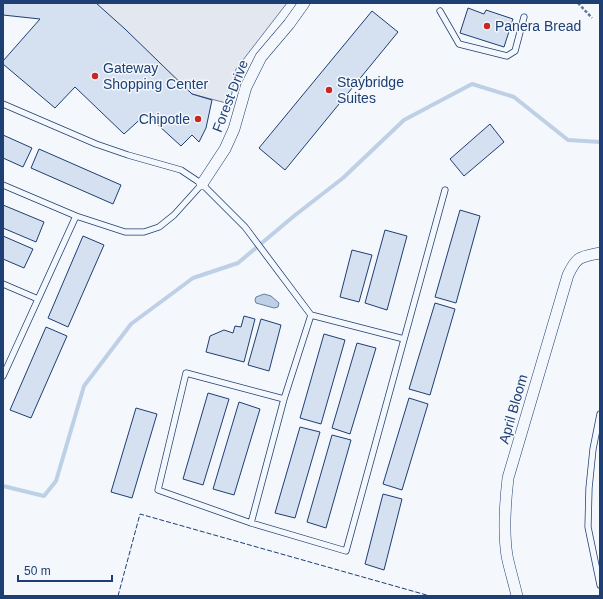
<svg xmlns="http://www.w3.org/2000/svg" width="603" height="599" viewBox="0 0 603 599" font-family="Arial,sans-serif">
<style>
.parking{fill:#e3e8f0;stroke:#687fa3}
.water{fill:#bed0e5;stroke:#687fa3}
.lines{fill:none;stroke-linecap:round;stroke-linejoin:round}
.stream{stroke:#bed0e5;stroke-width:4}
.building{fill:#d5e0f0;stroke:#1d3f73}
.service-casing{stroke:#1d3f73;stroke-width:7}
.minor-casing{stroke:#1d3f73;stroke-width:12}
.path{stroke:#5e769c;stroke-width:2.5;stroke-dasharray:3 2;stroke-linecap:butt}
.service{stroke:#f4f7fb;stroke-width:5.5}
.minor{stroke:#f4f7fb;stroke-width:11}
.fence{stroke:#1d3f73;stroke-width:1;stroke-dasharray:5 2;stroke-linecap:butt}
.poi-dot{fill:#c62828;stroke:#f4f7fb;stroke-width:1.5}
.labels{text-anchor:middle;stroke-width:3;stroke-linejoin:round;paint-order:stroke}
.poi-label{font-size:14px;fill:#1d3f73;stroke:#f4f7fb;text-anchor:start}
.street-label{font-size:14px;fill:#1d3f73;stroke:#f4f7fb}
</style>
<rect width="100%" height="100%" fill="#f4f7fb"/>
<!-- parking -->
<path class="parking" d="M94,3H287L236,69L230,104L192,94Z"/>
<!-- water -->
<path class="water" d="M264,294L271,296L279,303L278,307L274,308L256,303L255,300L256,297Z"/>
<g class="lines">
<!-- stream -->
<path class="stream" d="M3,486L44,496L56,481L84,386L131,324L193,278L238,263L294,216L343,178L404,120L472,84L514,97L568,140L600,142"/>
</g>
<!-- building -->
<path class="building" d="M3,3H96L125,29L192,94L212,100L206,128L199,142L192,135L181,146L146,114L124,134L75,87L55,108L3,64V61L40,19L3,15Z
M468,8L484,14L486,10L513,19L504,47L460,33Z
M372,11L398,32L285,170L259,148Z
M490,124L504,142L464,176L450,159Z
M3,135L32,148L23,167L3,158Z
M39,149L121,185L113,204L31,168Z
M3,205L44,222L36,242L3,228Z
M460,210L480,216L456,303L435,297Z
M385,230L407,236L387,310L365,303Z
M3,236L33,249L24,268L3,259Z
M83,236L104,245L68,327L48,318Z
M352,250L372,255L359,302L340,297Z
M435,303L455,309L430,395L409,389Z
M244,316L255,319L244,362L206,352L210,336L224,330L233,333L235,326L241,327Z
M261,319L281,325L269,371L248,365Z
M46,327L67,336L31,418L10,410Z
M324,334L345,340L321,424L300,418Z
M357,343L376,348L350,434L332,428Z
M208,393L229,399L203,485L183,479Z
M409,398L428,404L402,490L383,484Z
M239,402L260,409L234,495L213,489Z
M136,408L157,414L132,498L111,492Z
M300,427L320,432L295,518L275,513Z
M332,435L351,440L326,528L307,522Z
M383,494L402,499L384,570L365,564Z"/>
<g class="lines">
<!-- service casing -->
<g class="service-casing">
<path id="service" d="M440,11L459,44L507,56L515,51L524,17
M3,104L96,144L128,155L181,170L202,184L245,227L311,315L404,339
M3,185L76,216L125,232H144L159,227L174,215L202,184
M3,284L38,299
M3,376L76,216
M284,399L186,373L158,490L251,523L346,551L445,190
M600,414L593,449L589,488L588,527L600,585
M251,523L284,399L311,315"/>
</g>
<!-- minor casing -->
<g class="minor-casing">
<path id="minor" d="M202,184L225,149L234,129L246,87L261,57L289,24L304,3
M517,596C514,583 510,570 507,556C503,530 505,504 508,478L568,275C577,256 580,257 600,253"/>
</g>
<!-- path -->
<path class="path" d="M578,3L592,18"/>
<!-- service -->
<use href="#service" class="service"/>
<!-- minor -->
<use href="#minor" class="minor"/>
<!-- fence -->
<path class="fence" d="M118,596L140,514L430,596"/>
</g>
<!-- markers -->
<g class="poi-dot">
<circle cx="487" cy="26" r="4"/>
<circle cx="95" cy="76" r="4"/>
<circle cx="329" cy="90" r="4"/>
<circle cx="198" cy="119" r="4"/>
</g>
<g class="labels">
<!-- poi labels -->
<g class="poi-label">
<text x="495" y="31">Panera Bread</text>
<text x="103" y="73">Gateway<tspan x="103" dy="16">Shopping Center</tspan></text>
<text x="337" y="87">Staybridge<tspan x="337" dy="16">Suites</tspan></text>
<text x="190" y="124" text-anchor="end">Chipotle</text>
</g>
<!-- street labels -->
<g class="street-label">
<text transform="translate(230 96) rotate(-69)" y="5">Forest Drive</text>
<text transform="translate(513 409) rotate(-74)" y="5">April Bloom</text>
</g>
</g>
<!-- border -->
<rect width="603" height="599" fill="none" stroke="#1d3f73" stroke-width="8"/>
<!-- scale -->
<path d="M18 575v6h94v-6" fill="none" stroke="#1d3f73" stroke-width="2"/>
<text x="24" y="575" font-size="12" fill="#1d3f73" stroke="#f4f7fb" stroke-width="3" paint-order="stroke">50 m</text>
</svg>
